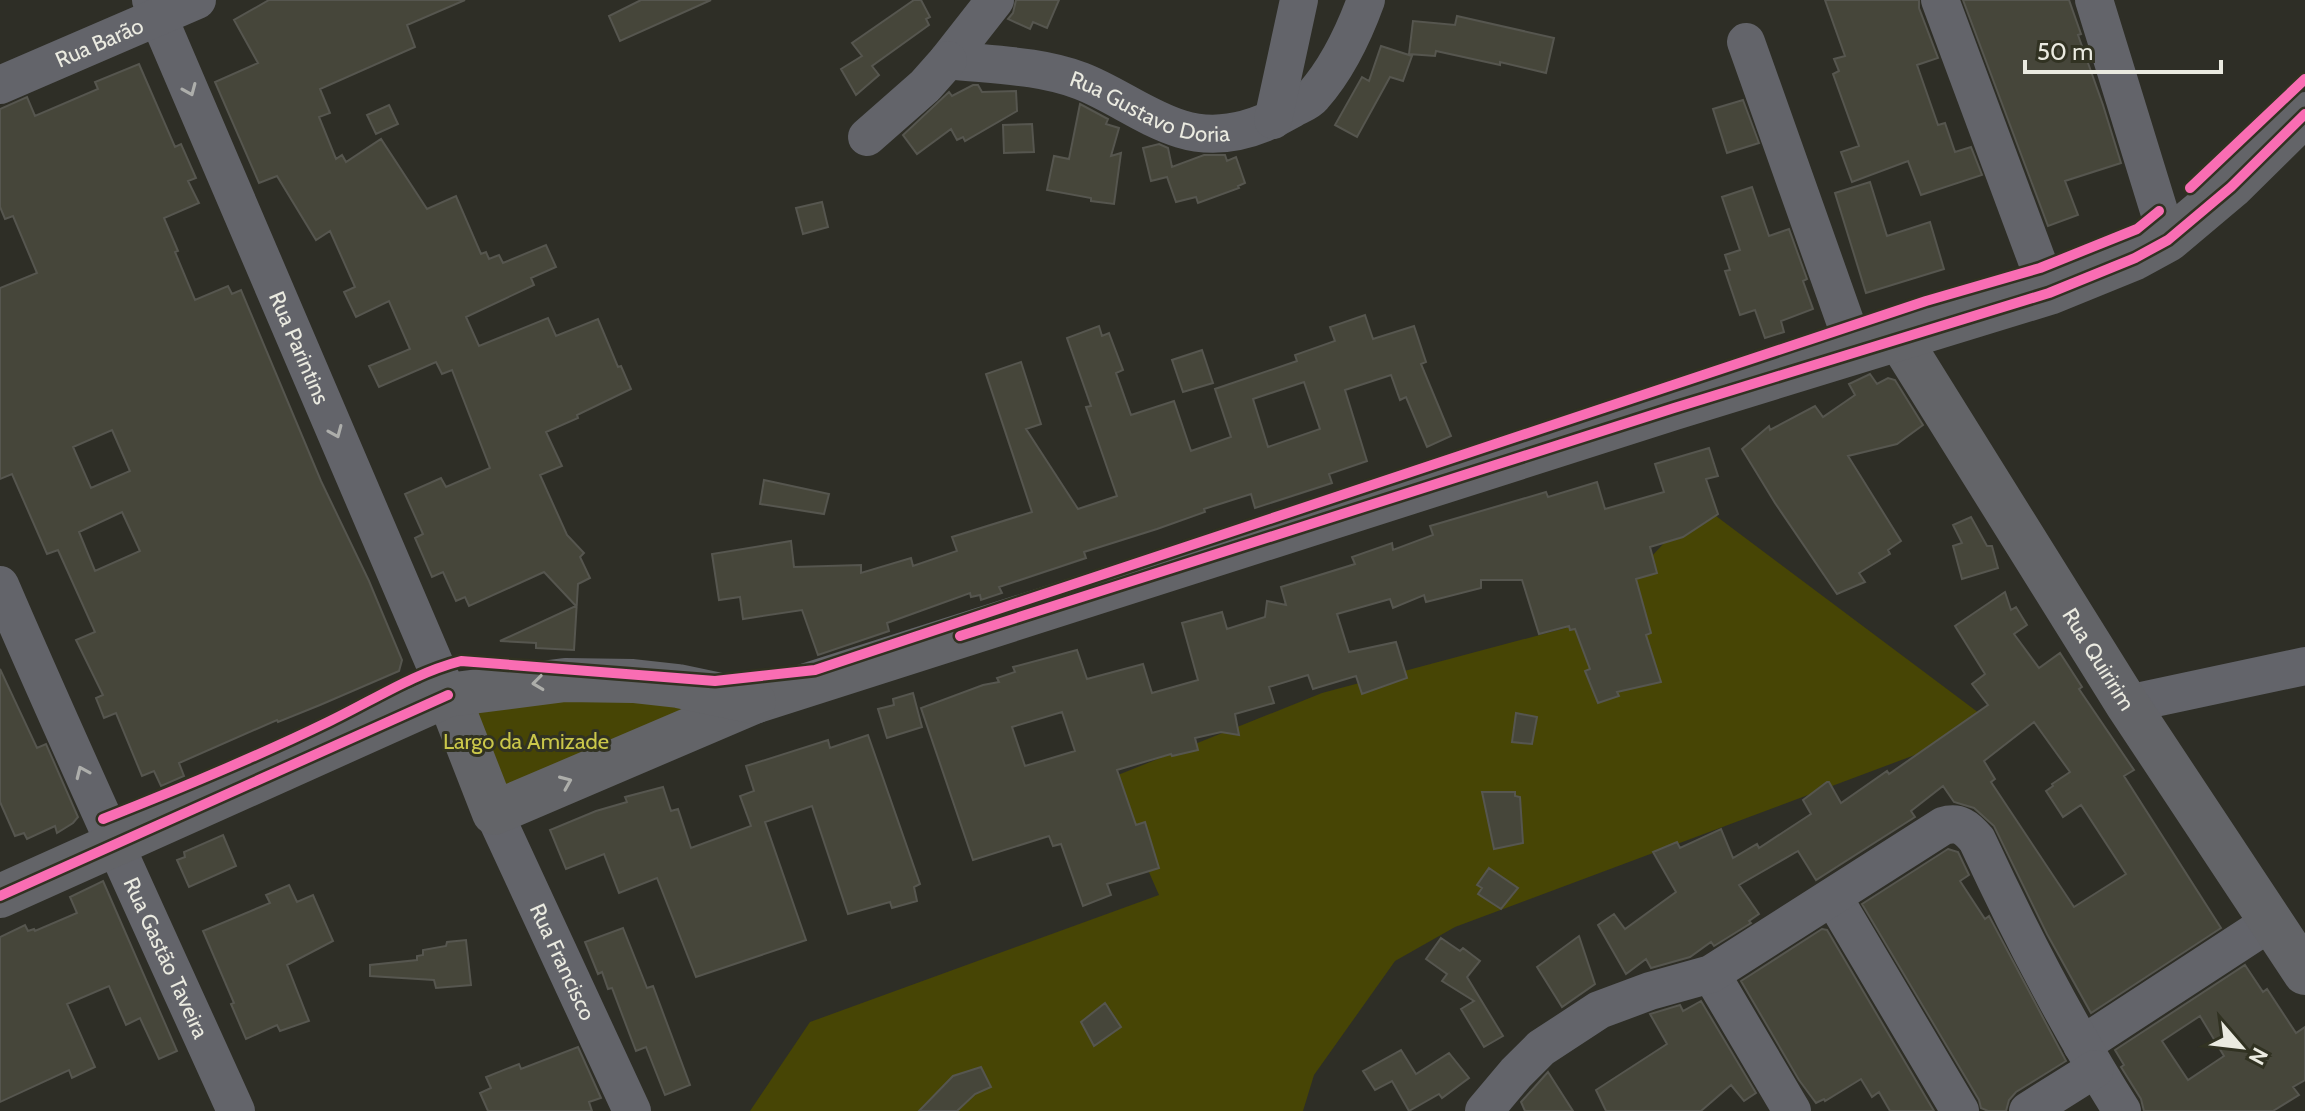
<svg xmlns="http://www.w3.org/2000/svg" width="2305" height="1111" viewBox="0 0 2305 1111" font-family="Cabin,sans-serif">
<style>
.green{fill:#474505}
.building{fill:#46463a;stroke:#56564f;stroke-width:2;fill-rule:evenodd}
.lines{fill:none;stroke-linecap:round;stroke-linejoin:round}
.minor{stroke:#63646a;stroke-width:38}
.major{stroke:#636468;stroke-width:44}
.cycleway-casing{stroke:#313222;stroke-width:15}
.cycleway{stroke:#f96db3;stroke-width:10}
.oneway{stroke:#adaeab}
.oneway2{stroke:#adaeaa}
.labels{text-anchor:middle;stroke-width:6;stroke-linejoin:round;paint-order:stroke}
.street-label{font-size:22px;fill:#eaeae0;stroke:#313222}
.park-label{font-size:22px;fill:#cac74a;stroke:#313222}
</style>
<rect width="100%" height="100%" fill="#2e2e26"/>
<!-- green -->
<path class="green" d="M1700,504L1995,725L1455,927L1395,961L1314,1075L1303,1111H750L810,1022L1159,895L1108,779L1322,693L1592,621Z
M448,695L754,702L494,813Z"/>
<!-- building -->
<path class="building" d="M269,0H465L407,25L415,47L320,89L330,113L319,117L336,159L342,155L346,162L381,139L427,209L456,196L481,254L486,252L489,259L499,255L503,263L546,245L556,267L531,278L534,285L466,317L479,346L548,318L556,336L598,319L618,367L621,366L631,389L577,415L578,418L546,432L562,466L540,475L567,535L584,553L580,557L590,578L578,584L574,650L536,648V643L500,641L576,606L544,572L469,606L465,597L456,601L443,572L432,577L415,538L423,534L405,494L441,478L446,487L490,468L452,370L442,374L436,362L379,387L369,366L410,349L389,301L356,317L344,292L355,287L330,231L316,240L277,176L259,183L215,82L258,63L234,20Z
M641,0H711L620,41L609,16Z
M914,0H921L930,17L926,19L929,25L872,66L879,75L856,95L841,69L862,56L852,43Z
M1016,0H1059L1047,28L1033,22L1030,29L1008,19L1013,13Z
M1825,0H1919V8L1938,58L1917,65L1938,125L1945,123L1955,152L1971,147L1982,175L1921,195L1908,161L1852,182L1841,152L1859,146L1833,74L1839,71L1834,59L1845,56Z
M1963,0H2069L2081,34L2078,35L2103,105L2121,163L2065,181L2078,215L2048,226Z
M1457,16L1554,38L1546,73L1500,62V65L1436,51L1435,56L1409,54L1413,21L1455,25Z
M1381,46L1412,56L1403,81L1390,77L1357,137L1335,125L1362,77L1369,81Z
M139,64L175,147L181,144L196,178L188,181L199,203L164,218L178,251L175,252L195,300L228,286L232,294L241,290L321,481L369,581L402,660L399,671L320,705L278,722L277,720L179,763L184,776L161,786L154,771L142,776L116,713L104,718L96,698L103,695L76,640L95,632L58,550L47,554L12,474L0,479V288L37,273L13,216L5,219L0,207V109L27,97L35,116L98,89L95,82ZM112,430L130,471L91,488L73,447ZM122,512L140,551L95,571L79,532Z
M973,85H978L982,92L1016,91L1017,111L965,141L963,137L957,140L951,129L917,154L903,135L949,92L952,96Z
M1743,100L1759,143L1727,153L1713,109Z
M1080,104L1108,119L1106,124L1119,128L1111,156L1121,153L1114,204L1091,201V198L1047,190L1054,156L1069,159Z
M389,105L398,124L376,134L367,115Z
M1032,124L1034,152L1004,153L1003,125Z
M1159,144L1168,148L1172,167L1204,155H1225L1227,161L1236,157L1245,183L1238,186L1239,188L1198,203L1196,197L1176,202L1167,177L1151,181L1143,148Z
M1870,182L1887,236L1930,222L1944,269L1866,293L1835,193Z
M1752,187L1769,236L1789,229L1807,279L1803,281L1813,309L1781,321L1784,332L1765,338L1755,310L1740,315L1725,271L1730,270L1725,255L1740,250L1722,197Z
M822,202L828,227L803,234L796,208Z
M1365,315L1373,339L1414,326L1426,362L1421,364L1451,436L1427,447L1406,397L1400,400L1391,375L1345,390L1367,461L1329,474L1332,483L1255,508L1251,494L1204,509L1205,512L1157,529L1084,552L1086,558L999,587L1002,593L981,600L980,595L971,597L970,593L887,623L889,631L818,655L802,610L743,619L740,597L719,600L712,554L791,541L794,567L861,565V573L911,558L913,566L957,551L952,537L1032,512L986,374L1021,362L1041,424L1026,429L1078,509L1117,496L1086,407L1091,406L1067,338L1099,326L1102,336L1109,333L1123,370L1116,373L1131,415L1174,401L1191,451L1231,437L1215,389L1297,361L1295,355L1335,341L1330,327ZM1304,382L1320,429L1268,447L1253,399Z
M1202,350L1213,383L1183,392L1172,360Z
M1870,374L1877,384L1888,378L1895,380L1923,425L1897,444L1848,456L1901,541L1888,550L1890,554L1859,573L1865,582L1837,594L1775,503L1742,449L1769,426L1770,430L1815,406L1823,417L1855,395L1849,384Z
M1709,448L1718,476L1706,479L1718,514L1683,537L1650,547L1657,573L1636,579L1651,633L1646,635L1661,682L1617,692L1619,696L1598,703L1585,671L1590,669L1575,629L1570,630L1569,626L1539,634L1522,580H1481V588L1426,602L1424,595L1393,608L1390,599L1337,614L1349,652L1396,642L1407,678L1362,694L1356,676L1313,689L1308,675L1269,687L1274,703L1235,714L1239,735L1221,732L1195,738L1198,750L1172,756L1171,754L1117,770L1136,825L1145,822L1159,868L1107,884L1111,895L1083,906L1061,844L1053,846L1049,836L973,860L921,708L983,685L999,682L997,678L1015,672L1013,667L1077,650L1087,679L1143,664L1152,693L1198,680L1182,623L1222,612L1227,629L1265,617L1267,601L1286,605L1281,587L1355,564L1352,557L1392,543L1393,550L1433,535L1430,526L1546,492L1548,497L1597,482L1605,509L1664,492L1655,464ZM1062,712L1075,751L1025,766L1012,727Z
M764,480L829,494L824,514L760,504Z
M1971,517L1987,546H1992L1998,568L1962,579L1953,546L1962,543L1953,525Z
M2005,592L2011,610L2016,607L2027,625L2014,634L2039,668L2060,653L2082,687L2079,689L2134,770L2124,776L2221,928L2091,1013L2047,934L1994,826L1974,808L1954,802L1943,786L1911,811L1915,817L1816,880L1798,851L1739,885L1759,914L1749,921L1751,923L1714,946L1711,942L1690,957L1651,968L1646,959L1626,974L1598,925L1614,914L1625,929L1676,892L1653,852L1677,842L1680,848L1721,829L1733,858L1757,844L1759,848L1811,814L1803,800L1827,782H1829L1841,803L1887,771L1889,774L1988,705L1972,684L1985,674L1955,626ZM2034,722L2070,772L2052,784L2053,786L2046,791L2063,817L2081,805L2126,874L2074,907L1991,782L1995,779L1984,761Z
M0,669L37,748L46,744L78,817L73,823L57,833L55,826L27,839L24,833L15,836L0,802Z
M913,693L922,727L887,738L878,709L894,705L893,699Z
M1516,713L1537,717L1532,744L1512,742Z
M868,735L920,884L914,887L917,901L892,908L890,902L848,914L812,806L765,822L806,940L696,977L657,878L619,893L604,854L566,869L550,830L596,811L627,802L625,797L663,787L671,811L678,809L691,848L751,826L740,796L754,791L746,766L828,740L830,748Z
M1482,792H1515V796L1520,797L1523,843L1494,849Z
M223,835L236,866L189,887L177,860L185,857L184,852Z
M1948,849L1958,852L1969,875L1960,881L1985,919L1989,916L2066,1061L2016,1092L2009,1100L2006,1111H1988L1981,1108L1979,1100L1862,904Z
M1489,868L1518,888L1501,909L1478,894L1482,888L1477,885Z
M103,881L177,1051L159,1059L140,1018L126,1025L109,986L67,1004L95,1067L72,1078L69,1070L0,1102V937L25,925L28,931L34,929L35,931L77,913L70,897Z
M289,885L297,902L313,895L333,941L287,965L309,1021L280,1031L277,1025L246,1039L231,1004L234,1003L203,931L270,903L266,895Z
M623,928L647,988L653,986L690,1085L665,1095L646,1047L636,1051L612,988L608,989L602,972L598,974L585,942Z
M1822,929L1827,930L1934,1111H1890L1879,1092L1872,1097L1861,1079L1825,1101L1824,1099L1816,1103L1799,1080L1741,981Z
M1579,936L1595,984L1562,1007L1537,967Z
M1441,938L1460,951L1463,948L1480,961L1467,977L1503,1036L1484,1047L1461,1009L1474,1001L1442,981L1447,974L1426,959Z
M466,940L471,985L436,988L434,980L370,976V965L417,960V956L423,955V950L446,946L447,942Z
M2245,965L2263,992L2267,989L2296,1033L2305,1027V1080L2293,1087L2299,1095L2273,1111H2144L2141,1099L2121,1067L2124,1065L2115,1050ZM2200,1016L2224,1056L2188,1080L2162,1041Z
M1701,1001L1756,1093L1744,1101L1731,1085L1701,1111H1606L1596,1090L1667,1044L1650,1014L1680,1005L1683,1011Z
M1105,1003L1121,1027L1094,1046L1081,1022Z
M578,1047L601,1098L589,1102L592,1111H488L480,1093L491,1088L486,1077L519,1064L521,1069Z
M1401,1050L1416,1074L1449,1053L1469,1078L1442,1098L1439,1094L1409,1111L1392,1081L1375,1090L1363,1071Z
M981,1067L991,1087L975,1094L957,1111H919L953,1076Z
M1548,1072L1573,1111H1525L1521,1102Z"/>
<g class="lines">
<!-- minor -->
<g class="minor">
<path id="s1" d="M151,0L448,695"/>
<path id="s2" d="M995,0L948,60C992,65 1039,65 1081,81C1115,94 1145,118 1181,129C1220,141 1258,129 1292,109C1299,105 1308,102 1313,96C1336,70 1354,33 1366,0"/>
<path d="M1940,0L2049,293"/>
<path d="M2094,0L2168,240"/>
<path d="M1746,42L1856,352"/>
<path id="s3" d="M0,85L197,0"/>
<path d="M1273,120L1299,0"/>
<path d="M867,137L925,86L948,60"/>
<path id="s4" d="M0,585C76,762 157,936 236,1111"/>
<path d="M2127,704L2305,666"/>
<path id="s5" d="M494,813L632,1111"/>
<path d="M1833,897L1960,1111"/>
<path d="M1711,974L1792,1111"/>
<path d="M2082,1045L2272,921"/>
<path d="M1484,1111L1516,1073L1541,1048L1599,1010L1650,991L1711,974L1943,826C1959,821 1967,828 1977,840C2020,933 2067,1024 2122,1111"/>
<path d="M2028,1111L2095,1069"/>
</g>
<!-- major -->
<g class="major">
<path id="s6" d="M1900,340L2127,704L2305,973"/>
<path d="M448,695L494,813L754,702L1674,408L2049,293L2135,258L2168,240L2231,187L2305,114"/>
<path d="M0,896L448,695L565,680L633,681L678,686L754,702"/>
</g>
<!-- cycleway casing -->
<g class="cycleway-casing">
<path id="cycleway" d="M2190,188L2305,79
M960,636L1674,408L2049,293L2135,258L2168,240L2231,187L2305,114
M103,819C179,789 254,758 328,722C372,701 414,673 461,661L715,681L815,670L1926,301L2040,268L2137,229L2159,211
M0,896L448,695"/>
</g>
<!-- cycleway -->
<use href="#cycleway" class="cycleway"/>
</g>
<!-- one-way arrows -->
<defs><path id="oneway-chevron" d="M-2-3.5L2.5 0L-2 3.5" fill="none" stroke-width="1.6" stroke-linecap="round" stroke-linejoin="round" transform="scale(2)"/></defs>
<g class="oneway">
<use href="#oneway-chevron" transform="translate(190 90) rotate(67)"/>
<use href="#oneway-chevron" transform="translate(336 432) rotate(67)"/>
<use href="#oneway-chevron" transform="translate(82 772) rotate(-114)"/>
</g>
<g class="oneway2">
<use href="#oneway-chevron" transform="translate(538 683) rotate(173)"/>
<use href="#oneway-chevron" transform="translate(566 782) rotate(-23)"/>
</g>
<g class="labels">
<!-- street labels -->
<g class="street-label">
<text dy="8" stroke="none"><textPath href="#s3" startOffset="108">Rua Barão</textPath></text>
<text dy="8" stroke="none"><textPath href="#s2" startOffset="286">Rua Gustavo Doria</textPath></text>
<text dy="8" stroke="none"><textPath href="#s1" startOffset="378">Rua Parintins</textPath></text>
<text dy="8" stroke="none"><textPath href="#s6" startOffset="376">Rua Quiririm</textPath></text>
<text dy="8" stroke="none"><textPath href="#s4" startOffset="408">Rua Gastão Taveira</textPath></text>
<text dy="8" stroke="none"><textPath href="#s5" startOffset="164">Rua Francisco</textPath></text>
</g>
<!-- park labels -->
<g class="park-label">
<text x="526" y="749">Largo da Amizade</text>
</g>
</g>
<!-- north arrow -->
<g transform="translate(2241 1047) rotate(118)" stroke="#313222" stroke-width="6" paint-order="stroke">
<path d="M0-6L14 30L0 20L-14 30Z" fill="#eaeae0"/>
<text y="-12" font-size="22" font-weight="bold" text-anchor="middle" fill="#eaeae0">N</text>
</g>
<!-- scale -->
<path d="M2025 60v12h196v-12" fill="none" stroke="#eaeae0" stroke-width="4"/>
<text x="2037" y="60" font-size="24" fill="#eaeae0" stroke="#313222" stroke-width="6" paint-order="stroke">50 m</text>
</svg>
